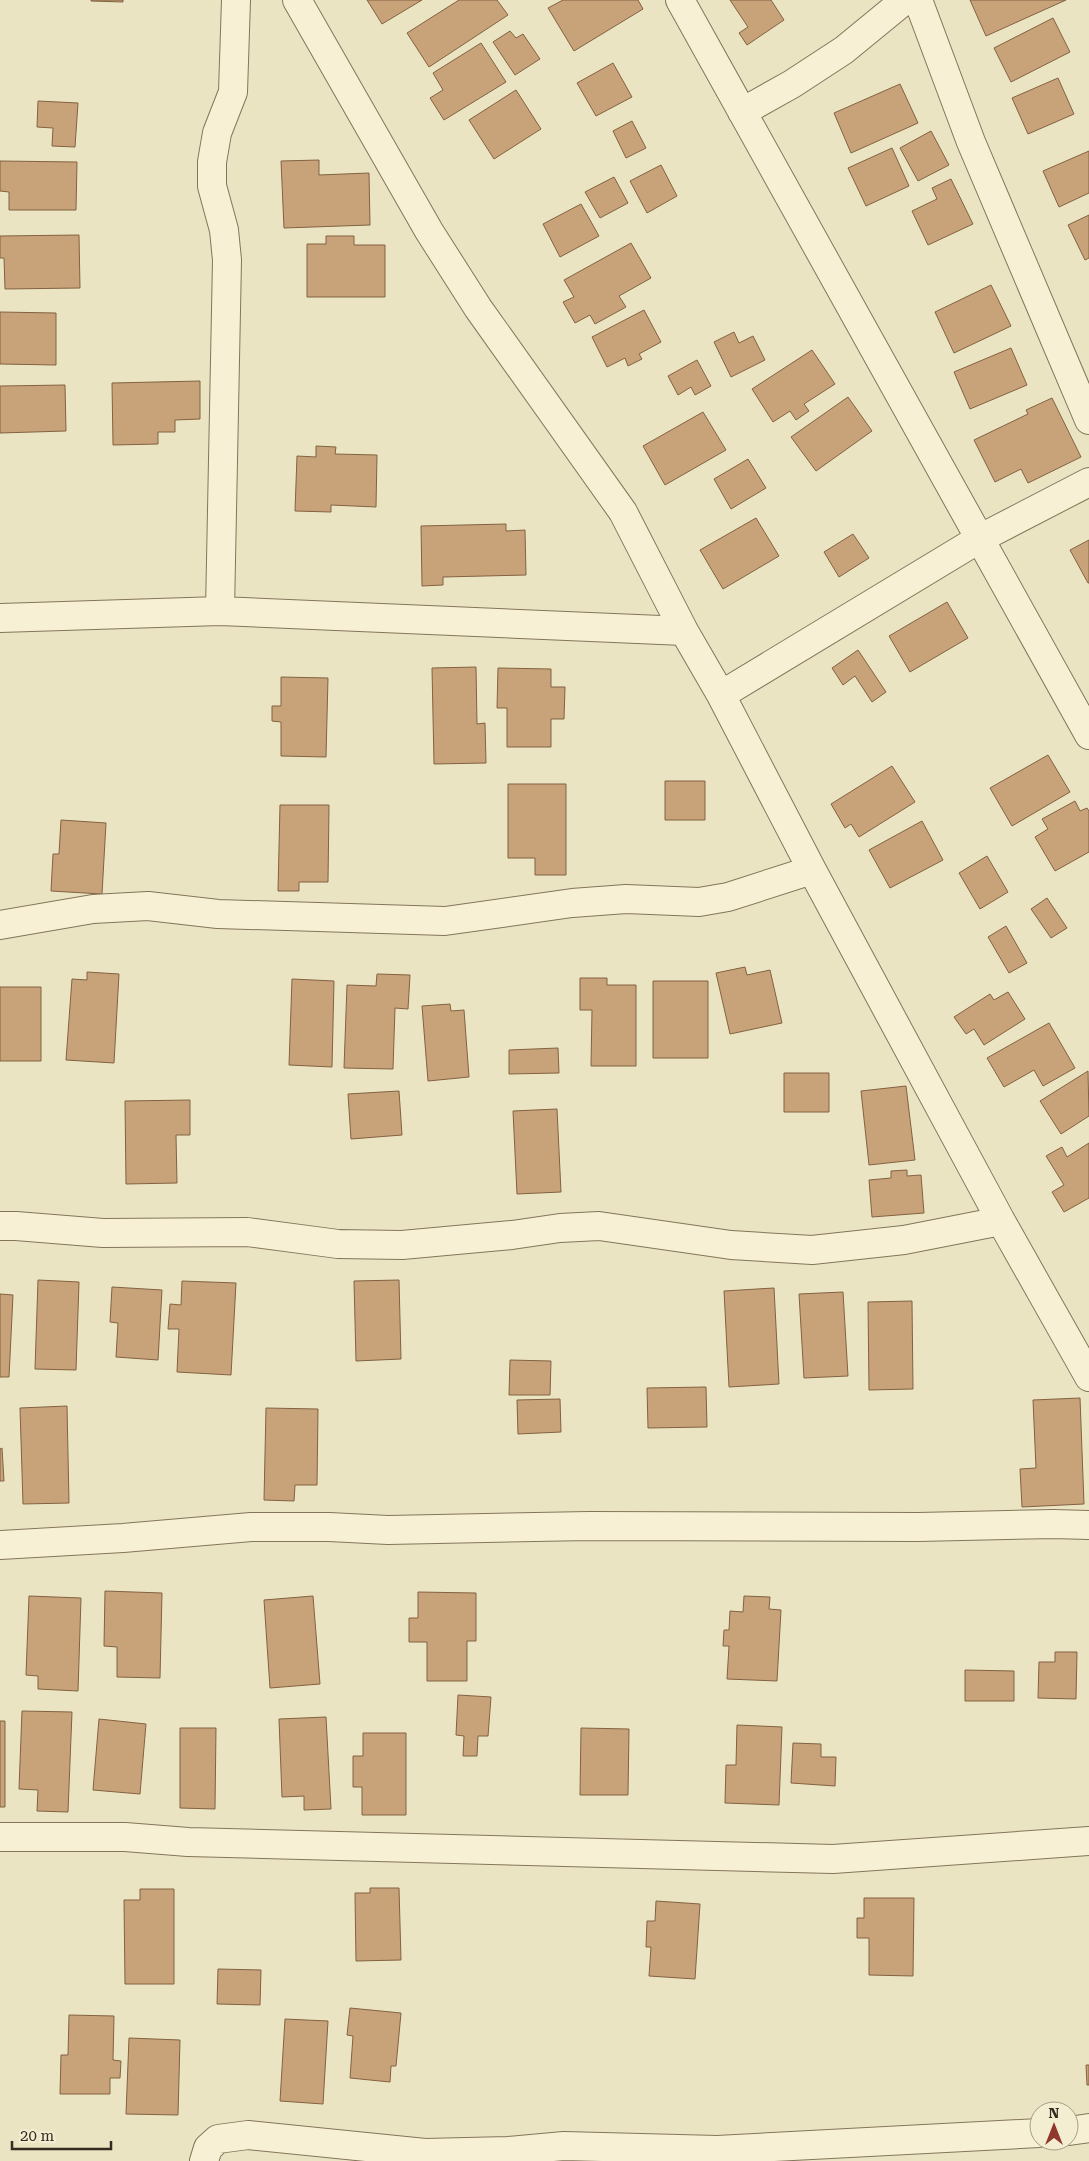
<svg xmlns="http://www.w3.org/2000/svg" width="1089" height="2161" viewBox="0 0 1089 2161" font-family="'Roboto Serif',serif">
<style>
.building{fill:#c8a37a;stroke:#826241}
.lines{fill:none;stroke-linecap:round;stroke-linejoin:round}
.minor-casing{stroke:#84755a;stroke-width:30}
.minor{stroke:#f7f0d5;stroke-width:28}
</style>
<rect width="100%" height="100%" fill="#ebe4c2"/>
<!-- building -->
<path class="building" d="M91,0H123V2L91,1Z
M367,0H422L382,24Z
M459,0H497L508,15L429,67L407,33Z
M563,0H638L643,9L574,51L548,8Z
M730,0H771L784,20L747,45L739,33L748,27Z
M970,0H1066L986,36Z
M1053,18L1070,52L1011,82L994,48Z
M510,31L516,38L523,34L540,59L515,75L493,42Z
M481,43L506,82L444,120L430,98L443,90L433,73Z
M613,63L632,97L596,116L577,83Z
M1058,78L1074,114L1028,134L1012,98Z
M900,84L918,123L851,153L834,113Z
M516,90L541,129L494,159L469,120Z
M38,101L78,103L75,147L52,146L53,128L37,127Z
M632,121L646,148L626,158L613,131Z
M931,131L949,165L918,181L900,148Z
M892,148L909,186L866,206L848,168Z
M1089,151V193L1059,207L1043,171Z
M319,160V175L369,173L370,225L284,228L281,161Z
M0,161L77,162L76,210H9V192L0,191Z
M661,165L677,196L647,213L630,181Z
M614,177L628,203L600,218L585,192Z
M951,179L973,224L928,245L912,211L937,199L932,188Z
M581,204L599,236L560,257L543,224Z
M1089,215V258L1085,260L1068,225Z
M79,235L80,288L5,289L4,258H0V236Z
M326,236H354V245H385V297H307V244H326Z
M631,243L651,278L619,296L626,307L595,324L590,315L575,323L563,302L574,297L564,280Z
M991,285L1011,326L954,353L935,312Z
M644,310L661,342L639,354L642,359L628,366L625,358L607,367L592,337Z
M0,312L56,313V365L0,364Z
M734,332L739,343L753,336L765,360L731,377L714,342Z
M1011,348L1027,385L970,409L954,372Z
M812,350L835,384L804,404L809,411L796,420L790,411L773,422L752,389Z
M697,360L711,386L695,395L691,387L678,395L668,376Z
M200,381V419L175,420V432H158V444L113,445L112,383Z
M65,385L66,431L0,433V386Z
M848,397L872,431L816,471L791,437Z
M1052,398L1081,457L1028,483L1021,469L995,482L974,440L1028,414L1026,410Z
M703,412L726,450L665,485L643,446Z
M316,446L336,447L335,454L377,455L376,507L331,505V512L295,511L297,456L316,457Z
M748,459L766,488L731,509L714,479Z
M756,518L779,556L723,589L700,550Z
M506,524V531L525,530L526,575L443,577V585L422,586L421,526Z
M853,534L869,558L839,577L824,552Z
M1089,540V583H1088L1070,550Z
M947,602L968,638L910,672L889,636Z
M858,650L886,692L872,702L855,676L843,685L832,668Z
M476,667L477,724L485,723L486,763L434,764L432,668Z
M498,668L551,669V687H565L564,719H551V747H507V708H497Z
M281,677L328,678L326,757L281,756V722L272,721V706H281Z
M1048,755L1070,792L1012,826L990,788Z
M892,766L915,802L859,837L851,824L845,828L831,804Z
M665,781H705V820H665Z
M508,784H566V875H535V858H508Z
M1075,801L1080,811L1087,808L1089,811V852L1055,871L1035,837L1048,829L1042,819Z
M280,805H329L328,882H299V891H278Z
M61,820L106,823L102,894L51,891L53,854H59Z
M922,821L943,860L890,888L869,850Z
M987,856L1008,892L980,909L959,873Z
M1047,898L1067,928L1051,938L1031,909Z
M1006,926L1027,963L1009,973L988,937Z
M745,967L747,975L770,970L782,1023L730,1034L716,973Z
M87,972L119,974L114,1063L66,1060L72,979L87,980Z
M377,974L410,975L408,1009L395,1008L393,1069L344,1068L347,985L376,986Z
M580,978H607V985H636V1066H591L592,1010H580Z
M292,979L334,981L332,1067L289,1065Z
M653,981H708V1058H653Z
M0,987H41V1061H0Z
M1008,992L1025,1019L984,1045L974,1029L966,1034L954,1017L990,994L994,1000Z
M450,1004L451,1011L464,1010L469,1077L428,1081L422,1006Z
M1049,1023L1075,1068L1043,1086L1034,1070L1004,1087L987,1058Z
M558,1048L559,1073L509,1074V1050Z
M1088,1071L1089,1116L1061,1134L1040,1101Z
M784,1073H829V1112H784Z
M906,1086L915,1160L869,1165L861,1091Z
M399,1091L402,1135L351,1139L348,1094Z
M190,1100V1135H176L177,1183L126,1184L125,1101Z
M557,1109L561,1192L517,1194L513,1111Z
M1089,1143V1198L1064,1212L1052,1192L1064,1185L1046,1156L1062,1147L1067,1157Z
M907,1170V1176L921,1175L924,1213L872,1217L869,1180L891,1178V1171Z
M38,1280L79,1282L76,1370L35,1369Z
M399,1280L401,1359L356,1361L354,1281Z
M182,1281L236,1283L231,1375L177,1372L179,1329H168L170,1304L181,1305Z
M112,1287L162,1290L158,1360L116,1357L118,1323L110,1322Z
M774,1288L779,1384L729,1387L724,1291Z
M843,1292L848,1376L804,1378L799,1294Z
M0,1294L13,1295L9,1377H0Z
M912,1301L913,1389L869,1390L868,1302Z
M510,1360L551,1361L550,1395H509Z
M706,1387L707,1427L648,1428L647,1388Z
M1080,1398L1084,1504L1022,1507L1020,1469L1036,1468L1033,1400Z
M560,1399L561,1432L518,1434L517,1400Z
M67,1406L69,1503L23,1504L20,1408Z
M266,1408L318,1409L317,1485H295L294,1501L264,1500Z
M2,1448L4,1481H0V1449Z
M105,1591L162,1593L160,1678L117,1677V1647L104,1646Z
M418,1592L476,1593V1641H467V1681H427V1642H409V1618H418Z
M29,1596L81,1598L78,1691L38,1689V1676L26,1675Z
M313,1596L320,1684L270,1688L264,1600Z
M744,1596L770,1597L769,1609L781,1610L777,1681L727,1679L729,1646H723L724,1630H729L730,1611L743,1612Z
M1055,1652H1077L1076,1699L1038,1698L1039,1662H1055Z
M965,1670L1014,1671V1701H965Z
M458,1695L491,1697L488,1736H478L477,1756H463L464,1736L456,1735Z
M22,1711L72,1712L68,1812L37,1811L38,1790L19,1789Z
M326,1717L331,1809L304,1810V1796L282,1797L279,1719Z
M99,1719L146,1724L140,1794L93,1790Z
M0,1721H5V1807H0Z
M737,1725L782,1727L779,1805L725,1803L726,1765H736Z
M180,1728H216L215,1809L180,1808Z
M581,1728L629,1729L628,1795H580Z
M363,1733H406V1815H362V1787H353V1756H363Z
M793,1743L821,1744V1757H836L835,1786L791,1783Z
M370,1888H399L401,1960L356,1961L355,1893H370Z
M140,1889H174V1984H125L124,1900H140Z
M864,1898H914L913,1976L869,1975V1938H857V1918H864Z
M656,1901L700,1904L695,1979L649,1976L651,1947H646L647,1921H655Z
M218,1969L261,1970L260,2005L217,2004Z
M350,2008L401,2013L396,2066H391L390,2082L350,2078L353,2036L347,2035Z
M69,2015L114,2016L113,2060L121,2061L120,2078H110V2094H60L61,2055H68Z
M285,2019L328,2021L323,2104L280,2101Z
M129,2038L180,2040L178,2115L126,2114Z
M1086,2065H1089V2085H1087Z"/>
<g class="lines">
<!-- minor casing -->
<g class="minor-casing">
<path id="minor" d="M297,0L429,231L478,308L623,512L684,631L721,695L812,870L1001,1221L1089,1377
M680,0L1089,735
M918,0L971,142L1089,420
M742,112L792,84L844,50L905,0
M220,611L227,260L224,230L212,186V162L217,133L233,92L236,0
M0,618L220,611L684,631
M721,695L979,539L1089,482
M0,925L93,909L148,906L218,914L445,921L572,903L626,899L699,902L728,897L812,870
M0,1226H16L103,1233L247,1232L338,1244L402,1245L512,1235L560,1228L599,1226L731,1245L812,1250L904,1240L1001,1221
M0,1545L123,1538L251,1527H329L388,1530L589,1526L918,1527L1053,1524L1089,1525
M0,1837H125L188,1842L833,1859L1089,1841
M1069,2131L1089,2128
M204,2161L208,2148L218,2139L248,2135L425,2153L508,2151L564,2146L717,2150L1039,2133"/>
</g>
<!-- minor -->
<use href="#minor" class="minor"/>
</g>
<!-- north arrow -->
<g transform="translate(1054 2126)"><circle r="24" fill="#f3edd1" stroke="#a79f89"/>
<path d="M0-4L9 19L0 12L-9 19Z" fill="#90382d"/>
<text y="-8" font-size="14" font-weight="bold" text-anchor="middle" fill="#352b1e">N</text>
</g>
<!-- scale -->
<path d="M12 2141v8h99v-8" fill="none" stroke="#352b1e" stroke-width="2.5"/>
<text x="20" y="2141" font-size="15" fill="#352b1e" stroke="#f3edd1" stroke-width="4" paint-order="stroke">20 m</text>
</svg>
